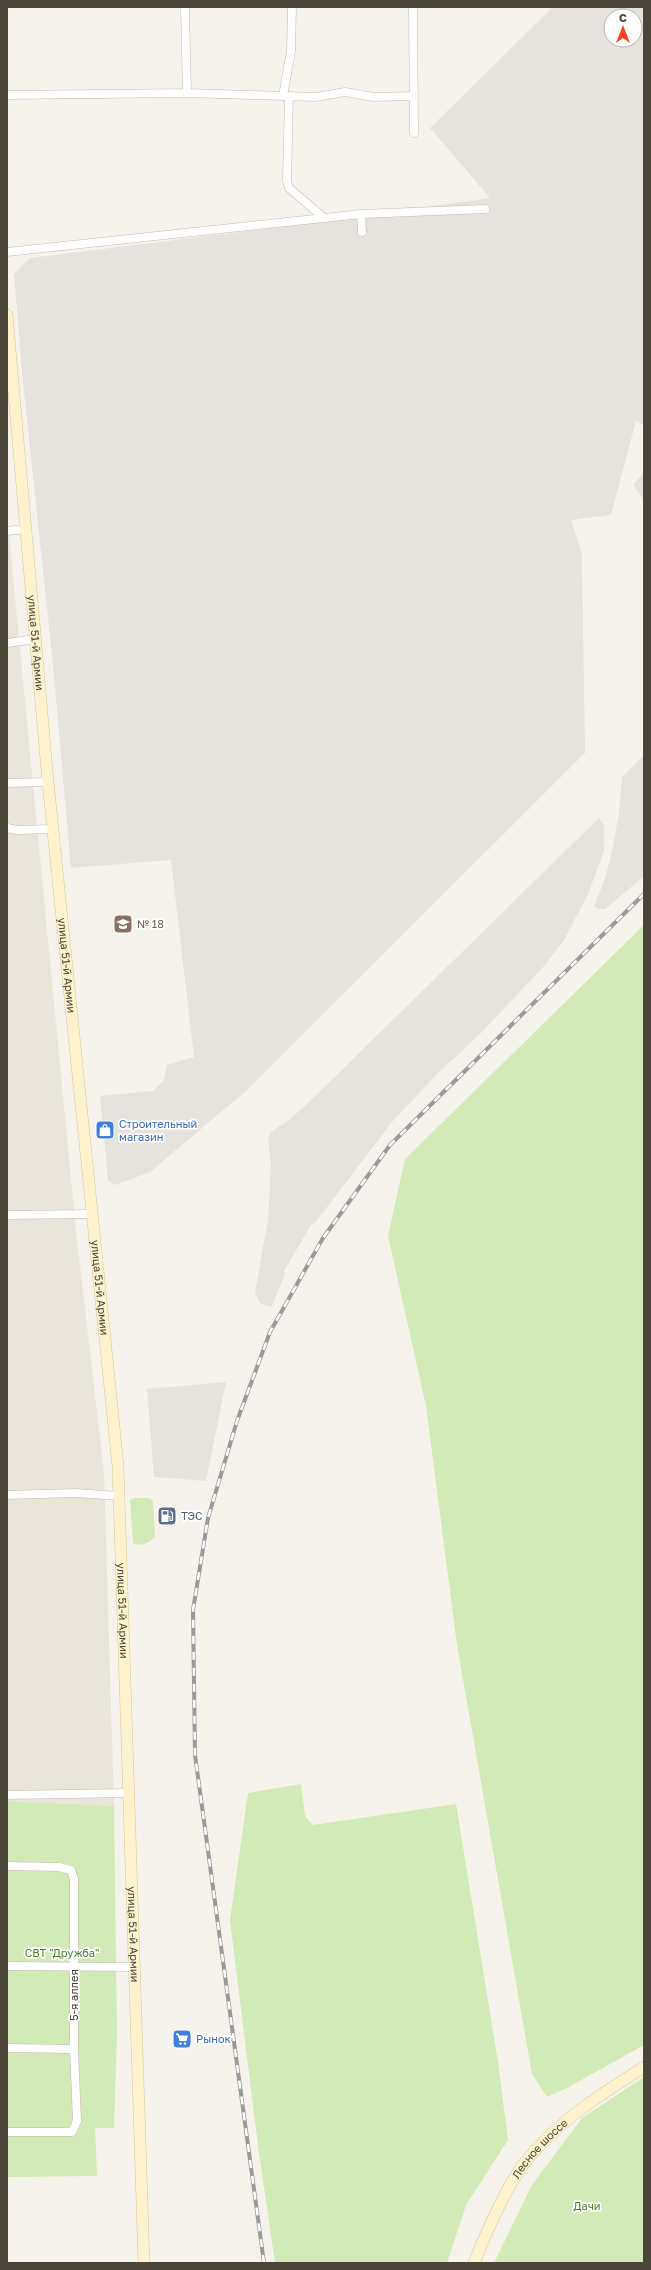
<svg xmlns="http://www.w3.org/2000/svg" width="651" height="2270" viewBox="0 0 651 2270" font-family="'Golos Text',sans-serif">
<style>
.residential{fill:#eae5da}
.industrial{fill:#e6e2dd;fill-rule:evenodd}
.green{fill:#d2eab5}
.lines{fill:none;stroke-linecap:round;stroke-linejoin:round}
.street-casing{stroke:#c2bbae;stroke-width:9}
.secondary-casing{stroke:#d6c79b;stroke-width:12}
.street{stroke:#fff;stroke-width:8}
.secondary{stroke:#fff3cd;stroke-width:11}
.rail-casing{stroke:#9a9a9a;stroke-width:4}
.rail{stroke:#fff;stroke-width:2.5;stroke-dasharray:8;stroke-linecap:butt}
.labels{text-anchor:middle;stroke-width:3.5;stroke-linejoin:round;paint-order:stroke}
.street-label{font-size:11px;fill:#4b4439;stroke:#fff}
.education-label{font-size:11px;fill:#785e54;stroke:#fff;text-anchor:start}
.shop-label{font-size:11px;fill:#366cbe;stroke:#fff;text-anchor:start}
.service-label{font-size:11px;fill:#4e5e75;stroke:#fff;text-anchor:start}
.park-label{font-size:11px;fill:#4a7f2a;stroke:#fff}
</style>
<rect width="100%" height="100%" fill="#f6f3ec"/>
<!-- residential -->
<path class="residential" d="M7,514L76,1231L104,1472L114,1806L7,1801Z"/>
<!-- industrial -->
<path class="industrial" d="M553,7H644V425L636,421L611,515L571,520L582,554L585,753L246,1091L150,1172L115,1185L108,1180L100,1096L153,1091L164,1080L167,1065L194,1057L171,860L71,868L53,665L22,372L14,274L30,258L312,223L490,198L430,128ZM611,16H635V40H611Z
M644,472V500L633,485Z
M644,755V876L605,909H599L594,906L605,879L613,847L619,812L622,777Z
M599,818L604,825V851L588,894L564,940L544,966L482,1032L436,1075L392,1122L315,1223L311,1225L284,1271L285,1275L271,1307L260,1303L255,1292L268,1220L271,1165L268,1139L271,1132L289,1120L310,1101Z
M226,1382L206,1481L154,1477L147,1389Z"/>
<!-- green -->
<path class="green" d="M644,925V2045L569,2087L547,2097L532,2074L457,1645L426,1406L388,1236L405,1159Z
M135,1498H149L153,1501L155,1537C149,1543 141,1547 133,1543L130,1500Z
M301,1784L305,1816L313,1825L456,1804L498,2062L508,2140L466,2205L447,2263H275L259,2153L230,1920L248,1793Z
M7,1801L114,1806L117,2035L114,2128H95L97,2176L7,2177Z
M644,2077V2263H494L532,2185L582,2118Z"/>
<g class="lines">
<!-- street casing -->
<g class="street-casing">
<path id="street" d="M185,7L187,93
M413,7L414,133
M7,95L187,93L316,97L345,92L373,97L414,96
M283,96L291,51L292,7
M289,96L287,181L289,188L324,218
M361,214L485,209
M7,252L361,214L362,232
M7,531L26,529
M7,643L35,639
M7,783L48,782
M7,828L17,830L53,829
M7,1215L91,1214
M7,1495L75,1493L119,1496
M7,1795L129,1793
M7,1866L59,1867L71,1870L74,1879V2049L77,2121L72,2132H7
M7,1966L133,1967
M7,2048L74,2049"/>
</g>
<!-- secondary casing -->
<g class="secondary-casing">
<g id="secondary">
<path id="s1" d="M7,315L48,782L118,1466L144,2263"/>
<path id="s2" d="M474,2263C486,2233 510,2178 531,2155C563,2118 603,2093 644,2067"/>
</g>
</g>
<!-- street -->
<use href="#street" class="street"/>
<!-- secondary -->
<use href="#secondary" class="secondary"/>
<!-- rail casing -->
<g class="rail-casing">
<path id="rail" d="M264,2263L195,1755L193,1610L208,1518L237,1421L270,1332L323,1238L390,1145L644,894"/>
</g>
<!-- rail -->
<use href="#rail" class="rail"/>
</g>
<!-- icons -->
<defs>
<g id="school-square" transform="scale(1)"><rect x="-9" y="-9" width="18" height="18" rx="4" fill="#8d6e63" stroke="#fff"/><path d="M0-5L7-2L0 1L-7-2ZM-4 1L0 2.5L4 1V4Q0 6-4 4Z" fill="#fff"/></g>
<g id="shop-square" transform="scale(1)"><rect x="-9" y="-9" width="18" height="18" rx="4" fill="#3f7fe0" stroke="#fff"/><path d="M-5-2.5h2.3a2.7 3.5 0 0 1 5.4 0H5L5.5 6h-11ZM-1.5-2.5h3a1.5 2.3 0 0 0-3 0Z" fill="#fff"/></g>
<g id="fuel-square" transform="scale(1)"><rect x="-9" y="-9" width="18" height="18" rx="4" fill="#5c6f8a" stroke="#fff"/><path d="M-5.5-6h7V0h2V4h1.3V-2.5L3-4.5l.8-.8L6-3V5H2.5V1h-1V6h-7ZM-4.2-4.7v3.2H.2V-4.7Z" fill="#fff"/></g>
<g id="supermarket-square" transform="scale(1)"><rect x="-9" y="-9" width="18" height="18" rx="4" fill="#3f7fe0" stroke="#fff"/><path d="M-6-5.5h2.5l.6 2H6L4.5 2H-2.5L-4.4-4H-6ZM-1.5 3.2a1.3 1.3 0 1 0 .1 0ZM3 3.2a1.3 1.3 0 1 0 .1 0Z" fill="#fff"/></g>
</defs>
<g fill-rule="evenodd">
<use href="#school-square" x="123" y="924"/>
<use href="#shop-square" x="105" y="1130"/>
<use href="#fuel-square" x="167" y="1516"/>
<use href="#supermarket-square" x="182" y="2039"/>
</g>
<g class="labels">
<!-- street labels -->
<g class="street-label">
<text dy="4" stroke="none"><textPath href="#s1" startOffset="329">улица 51-й Армии</textPath></text>
<text dy="4" stroke="none"><textPath href="#s1" startOffset="653">улица 51-й Армии</textPath></text>
<text dy="4" stroke="none"><textPath href="#s1" startOffset="977">улица 51-й Армии</textPath></text>
<text dy="4" stroke="none"><textPath href="#s1" startOffset="1301">улица 51-й Армии</textPath></text>
<text dy="4" stroke="none"><textPath href="#s1" startOffset="1625">улица 51-й Армии</textPath></text>
<text transform="translate(74 1995) rotate(-90)" y="4">5-я аллея</text>
<text dy="4" stroke="none"><textPath href="#s2" startOffset="133">Лесное шоссе</textPath></text>
</g>
<!-- education labels -->
<g class="education-label">
<text x="137" y="928">№ 18</text>
</g>
<!-- shop labels -->
<g class="shop-label">
<text x="119" y="1128">Строительный<tspan x="119" dy="13">магазин</tspan></text>
<text x="196" y="2043">Рынок</text>
</g>
<!-- service labels -->
<g class="service-label">
<text x="181" y="1520">ТЭС</text>
</g>
<!-- park labels -->
<g class="park-label">
<text x="62" y="1957">СВТ "Дружба"</text>
<text x="587" y="2210">Дачи</text>
</g>
</g>
<!-- border -->
<rect width="651" height="2270" fill="none" stroke="#4b4439" stroke-width="16"/>
<!-- north arrow -->
<g transform="translate(623 28)"><circle r="19" fill="#ffffff" stroke="#b7b4b0"/>
<path d="M0-3L7 15L0 10L-7 15Z" fill="#fc3f1d"/>
<text y="-6" font-size="11" font-weight="bold" text-anchor="middle" fill="#4b4439">С</text>
</g>
</svg>
